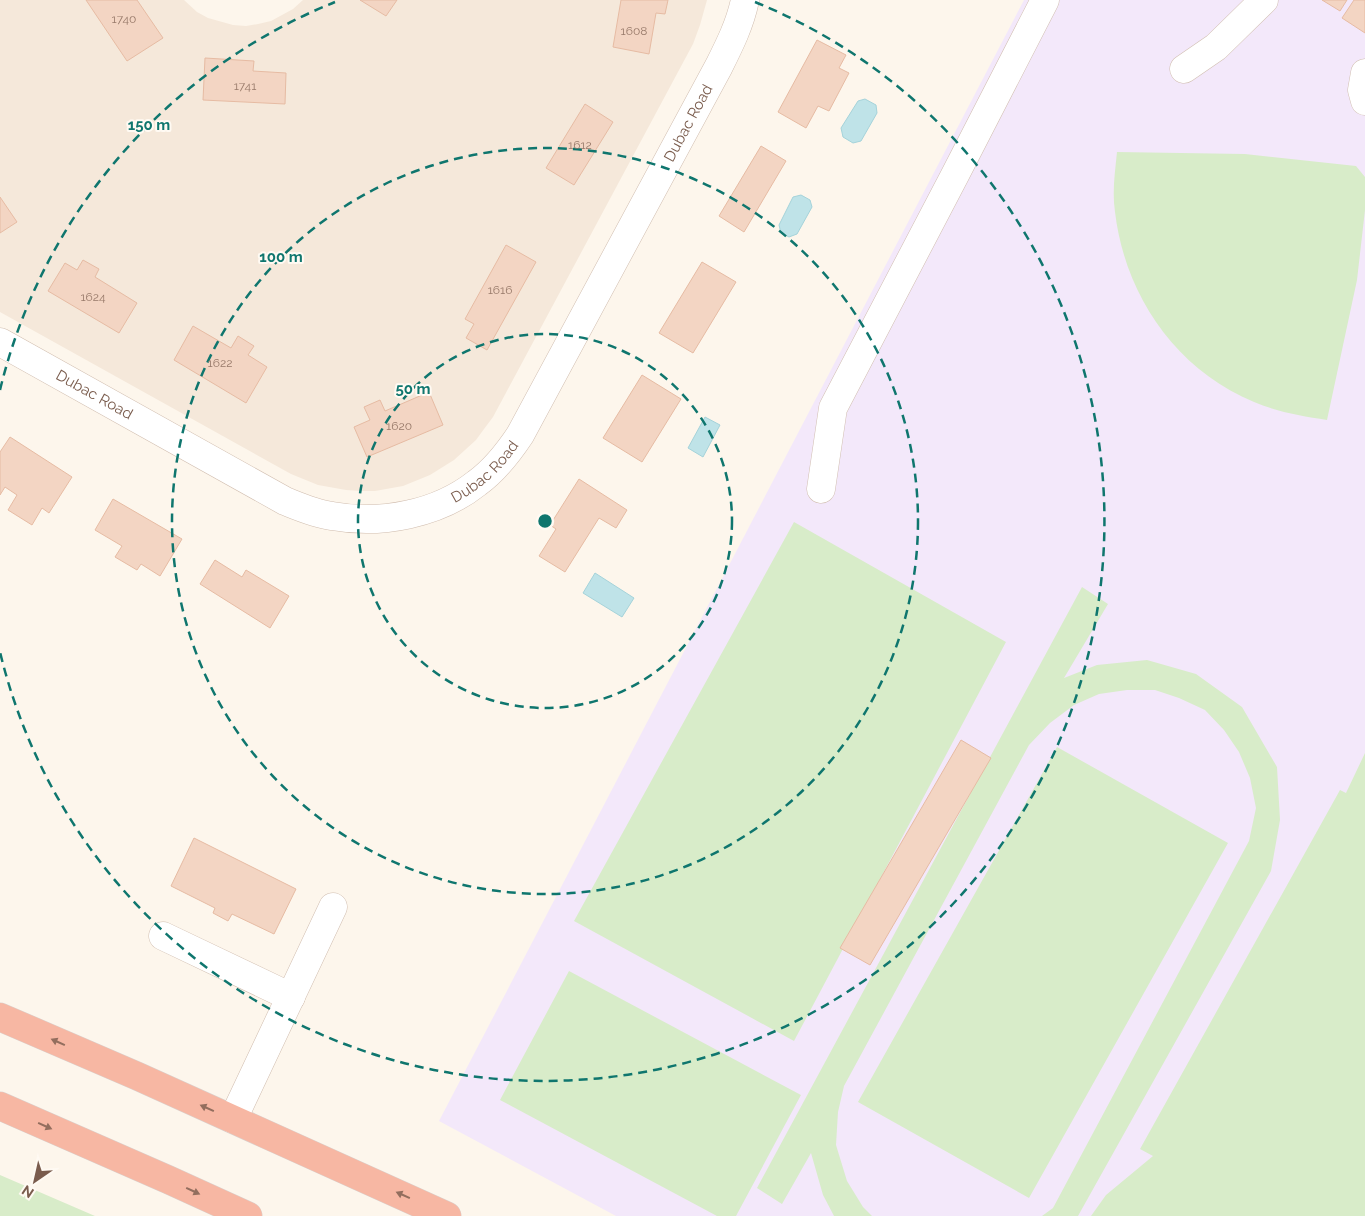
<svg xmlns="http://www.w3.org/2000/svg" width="1365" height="1216" viewBox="0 0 1365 1216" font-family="Raleway,sans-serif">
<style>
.residential{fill:#f5e8da}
.education{fill:#f3e8fa}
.green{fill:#d8ecc9}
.water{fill:#bfe3e8;stroke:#a5d3da}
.building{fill:#f3d5c3;stroke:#e6bba3}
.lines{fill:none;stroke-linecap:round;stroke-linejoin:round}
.minor-casing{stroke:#d1beb0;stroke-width:29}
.highway-casing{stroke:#dad1cd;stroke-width:29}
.minor{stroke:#fff;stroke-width:28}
.highway{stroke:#f7b7a3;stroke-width:28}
.oneway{fill:#936e5e}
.ring{fill:none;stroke:#0f766e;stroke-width:2.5;stroke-dasharray:9 6}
.labels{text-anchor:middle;stroke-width:4;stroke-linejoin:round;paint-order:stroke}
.number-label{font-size:12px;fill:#987a6a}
.street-label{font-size:15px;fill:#7a5c4d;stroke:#fffaf3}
.centre{fill:#0f766e;stroke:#fffaf3;stroke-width:2.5}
.ring-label{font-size:15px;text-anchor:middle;font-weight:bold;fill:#0f766e;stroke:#fffaf3;stroke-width:4;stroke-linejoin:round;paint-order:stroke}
</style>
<rect width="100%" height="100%" fill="#fdf6ec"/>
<!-- residential -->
<path class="residential" d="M0,0H184L197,12L208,18L233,25L246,26L258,24L271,21L293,9L303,0H707L700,25L693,44L493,417L484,429L476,440L454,460L430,475L403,486L375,491H361L346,490L318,485L291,474L0,312Z"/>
<!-- education -->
<path class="education" d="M1024,0H1365V1216H616L439,1121Z"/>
<!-- green -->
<path class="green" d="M1117,152L1245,154L1356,166L1365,177V210L1357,280L1327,420C1302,416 1277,412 1254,402C1175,369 1125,295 1115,212C1112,192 1115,172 1117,152Z
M794,522L1006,642L794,1041L574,921Z
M1082,587L1108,604L1064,678L1097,665L1147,660L1196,674L1242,707L1277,767L1280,820L1271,871L1078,1216H1042L1053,1208L1249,841L1256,808L1250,778L1239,752L1224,730L1205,710L1179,698L1155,690H1127L1099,694L1074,705L1050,723L1029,745L844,1086L838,1112L836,1145L847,1181L863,1207L872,1216H834L823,1195L811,1153L782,1204L757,1188Z
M1057,747L1228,843L1029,1198L858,1102Z
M1365,753V1216H1091L1106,1195L1153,1156L1140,1149L1340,790L1346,793Z
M569,971L801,1095L736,1216H717L500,1100Z
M0,1175L95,1216H0Z"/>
<!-- water -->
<path class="water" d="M865,99L876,105L877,113L861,141L853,143L843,137L841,128L858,101Z
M801,195L810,200L812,207L797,234L789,237L781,233L779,225L793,197Z
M705,417L720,425L703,457L688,448Z
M595,573L634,598L622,617L583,593Z"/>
<!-- building -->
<path class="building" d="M86,0H137L163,38L127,61Z
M360,0H397L386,16Z
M621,0H668L665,14L656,13L649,54L613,47Z
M1322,0H1347L1340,11Z
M1354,0H1365V33L1342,18Z
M817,40L846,55L839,68L849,73L829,111L818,106L806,128L778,112Z
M205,58L254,61L253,71L286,73L285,104L203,100Z
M585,104L613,122L574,185L546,168Z
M761,146L786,161L744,232L719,216Z
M0,197L17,222L0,233Z
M506,245L536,262L487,350L466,338L474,324L465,319Z
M83,260L99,269L95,277L137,303L119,333L48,291L65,263L77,270Z
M702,262L736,282L693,353L659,333Z
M193,326L231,348L238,336L254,346L248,355L267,367L246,403L174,360Z
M642,375L681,399L642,462L603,438Z
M429,392L443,425L367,457L354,427L370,420L364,407L380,400L385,411Z
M10,437L72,477L49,513L42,508L32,525L8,510L17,495L5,487L0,495V452Z
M579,479L627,510L616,528L599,518L565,572L539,556L556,529L550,525Z
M113,499L182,539L160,576L141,564L137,570L115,557L122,546L95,530Z
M215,560L242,577L246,570L289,596L270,628L200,584Z
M961,740L991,758L870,965L840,948Z
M194,838L296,889L274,934L232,914L228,921L213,913L215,908L171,886Z"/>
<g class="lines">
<!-- minor casing -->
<g class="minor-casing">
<g id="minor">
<path d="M1184,69L1216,47L1264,0"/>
<path d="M1365,73L1362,90L1365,101"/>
<path id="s1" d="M0,342L285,501C300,507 316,514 332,516C381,525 438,514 477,483C495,470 508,453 520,435L719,66C730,44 740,24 745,0"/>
<path d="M821,489L833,408L956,173L1045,0"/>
<path d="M163,936L291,997"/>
<path d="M233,1119L333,907"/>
</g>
</g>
<!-- highway casing -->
<g class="highway-casing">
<path id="highway" d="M0,1017L137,1076L447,1216
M0,1106L169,1180L248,1216"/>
</g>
<!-- minor -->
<use href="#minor" class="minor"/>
<!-- highway -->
<use href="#highway" class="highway"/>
</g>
<!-- one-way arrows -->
<defs><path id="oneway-solid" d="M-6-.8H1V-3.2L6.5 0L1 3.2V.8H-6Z" transform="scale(1.25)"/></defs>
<g class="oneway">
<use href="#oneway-solid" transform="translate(58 1042) rotate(-156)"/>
<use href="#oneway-solid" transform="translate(207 1108) rotate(-156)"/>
<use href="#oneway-solid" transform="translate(45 1126) rotate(24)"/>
<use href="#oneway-solid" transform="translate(193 1191) rotate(25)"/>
<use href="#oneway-solid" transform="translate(403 1195) rotate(-156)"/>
</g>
<!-- distance rings -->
<g class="ring">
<circle cx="545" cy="521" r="187"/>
<circle cx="545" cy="521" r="373"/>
<path d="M0 390A560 560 0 0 1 335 2M755 2A560 560 0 1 1 0 652"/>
</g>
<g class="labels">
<!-- number labels -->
<g class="number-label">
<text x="124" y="23">1740</text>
<text x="634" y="35">1608</text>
<text x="245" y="90">1741</text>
<text x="580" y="149">1612</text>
<text x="500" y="294">1616</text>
<text x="93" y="301">1624</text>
<text x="220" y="367">1622</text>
<text x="399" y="430">1620</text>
</g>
<!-- street labels -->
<g class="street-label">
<text dy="5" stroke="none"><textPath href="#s1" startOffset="948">Dubac Road</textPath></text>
<text dy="5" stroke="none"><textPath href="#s1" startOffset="108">Dubac Road</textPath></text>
<text dy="5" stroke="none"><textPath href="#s1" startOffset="542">Dubac Road</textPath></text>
</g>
</g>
<circle cx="545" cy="521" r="8" class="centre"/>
<g class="ring-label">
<text x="149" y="130">150 m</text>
<text x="281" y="262">100 m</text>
<text x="413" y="394">50 m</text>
</g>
<!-- north arrow -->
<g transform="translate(35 1181) rotate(214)" stroke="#fffaf3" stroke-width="4" paint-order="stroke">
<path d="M0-4L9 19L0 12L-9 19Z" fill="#7a5c4d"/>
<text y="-8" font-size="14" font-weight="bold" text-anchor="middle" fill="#7a5c4d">N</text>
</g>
</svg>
